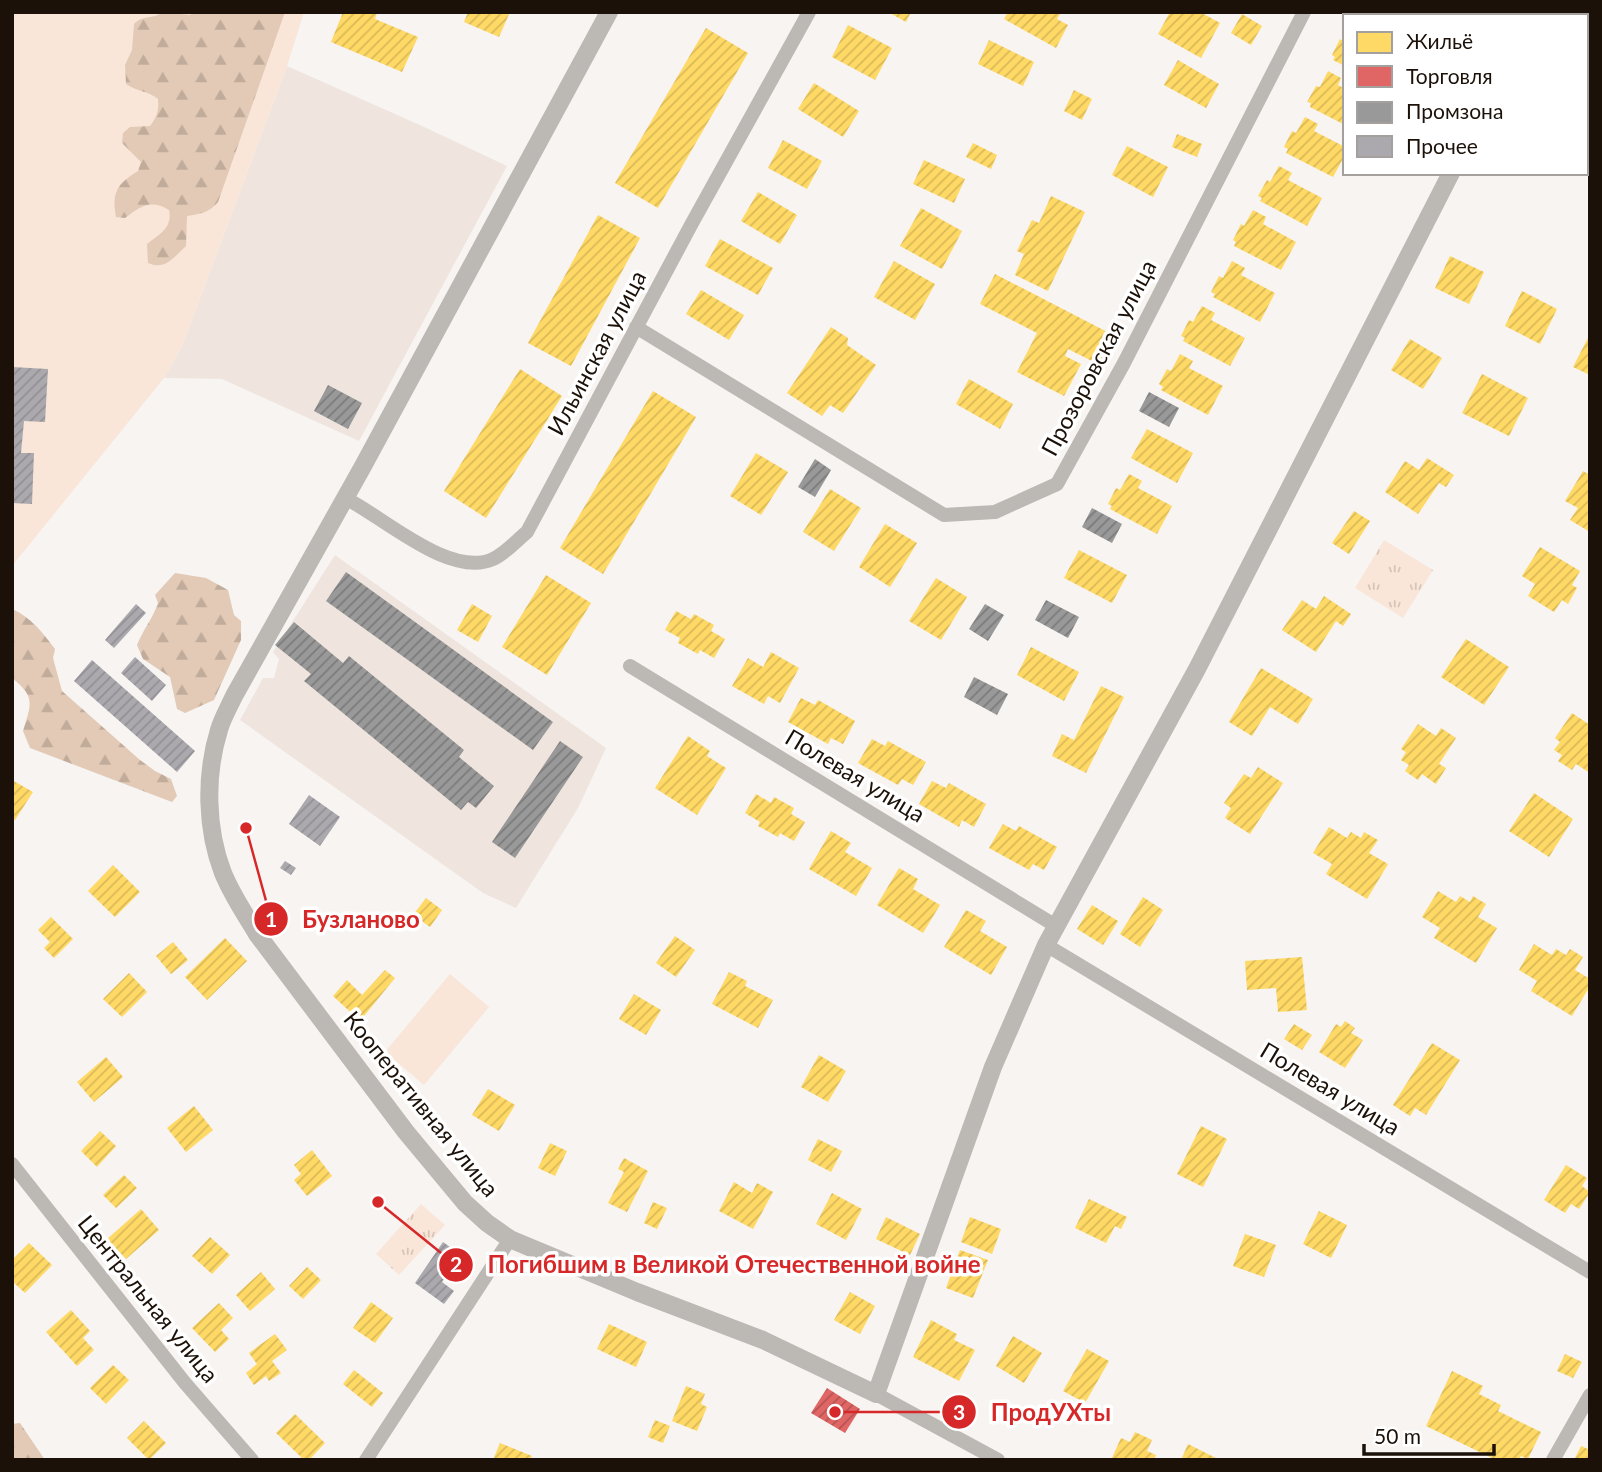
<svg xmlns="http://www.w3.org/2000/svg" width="1602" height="1472" viewBox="0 0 1602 1472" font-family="Lato,sans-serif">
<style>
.built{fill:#efe5de}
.grass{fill:#f9e6d8}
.forest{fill:url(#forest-firs)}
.park{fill:url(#park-tufts)}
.homes{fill:url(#homes-hatch)}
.shops{fill:url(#shops-hatch)}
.industry{fill:url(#industry-hatch)}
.building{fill:url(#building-hatch)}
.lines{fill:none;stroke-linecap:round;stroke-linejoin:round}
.minor{stroke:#bcb8b4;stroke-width:14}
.tertiary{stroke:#bcb8b4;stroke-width:18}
.labels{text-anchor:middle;stroke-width:7;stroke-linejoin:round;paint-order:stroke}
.street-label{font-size:23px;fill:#1b1109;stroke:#fff}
.leader{fill:none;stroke:#d62828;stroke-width:2.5}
.callout-dot{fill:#d62828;stroke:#fff;stroke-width:2.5}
.mark-label{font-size:21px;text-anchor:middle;font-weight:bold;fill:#fff}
.callout-label{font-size:24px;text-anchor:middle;font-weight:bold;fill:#d62828;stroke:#fff;stroke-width:7;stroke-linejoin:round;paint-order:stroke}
</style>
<defs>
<pattern id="forest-firs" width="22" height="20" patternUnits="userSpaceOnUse" patternTransform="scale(1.75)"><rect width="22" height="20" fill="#e2cab6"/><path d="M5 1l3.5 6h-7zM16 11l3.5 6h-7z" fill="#c1ac9b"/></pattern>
<pattern id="park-tufts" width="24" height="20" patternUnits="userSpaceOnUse" patternTransform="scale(1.75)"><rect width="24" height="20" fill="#f9e6d8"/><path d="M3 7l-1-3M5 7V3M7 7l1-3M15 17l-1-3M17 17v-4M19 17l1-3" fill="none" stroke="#d5c4b8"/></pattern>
<pattern id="homes-hatch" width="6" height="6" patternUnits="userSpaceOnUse" patternTransform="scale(1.75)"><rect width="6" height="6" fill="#ffd966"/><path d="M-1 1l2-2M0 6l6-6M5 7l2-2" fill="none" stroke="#dab957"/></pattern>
<pattern id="shops-hatch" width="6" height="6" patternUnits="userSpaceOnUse" patternTransform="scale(1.75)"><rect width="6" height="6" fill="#e06666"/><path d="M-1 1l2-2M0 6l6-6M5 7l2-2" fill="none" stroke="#b55352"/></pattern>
<pattern id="industry-hatch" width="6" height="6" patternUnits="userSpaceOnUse" patternTransform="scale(1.75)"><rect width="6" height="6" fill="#999"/><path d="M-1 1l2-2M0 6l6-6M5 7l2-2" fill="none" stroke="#7c7b7b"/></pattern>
<pattern id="building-hatch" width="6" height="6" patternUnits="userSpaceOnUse" patternTransform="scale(1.75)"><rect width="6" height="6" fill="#aba9ae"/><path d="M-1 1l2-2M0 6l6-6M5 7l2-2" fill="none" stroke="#939094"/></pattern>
</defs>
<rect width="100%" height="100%" fill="#f7f4f2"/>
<!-- built -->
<path class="built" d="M287,66L422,126L507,166L359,441L222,379L164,378L182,346Z
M335,555L606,748L578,808L516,908L483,893L240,720L263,678H274L279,659L273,652Z"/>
<!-- grass -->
<path class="grass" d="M12,12H304L287,66L182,346L164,378L12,566Z
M450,974L489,1007L424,1085L385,1052Z"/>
<!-- forest -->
<path class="forest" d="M162,12L190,15L195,12H285L218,202C209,213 200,214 187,216L186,246C174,257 165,271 148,263L147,244C160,234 173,227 169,210C151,199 141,206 125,218L116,217C111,192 118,183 138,171L141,162L122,143L123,133L130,127L150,126C157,117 159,111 158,99C148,91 136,91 126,84L125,65L132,50L134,24C144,14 153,20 162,12Z
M175,573L206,578L228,590L234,615L241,621V640L214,700L185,713L177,709L170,677L143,659L137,645C143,630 153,618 158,603L155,595Z
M12,609C31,617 43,633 55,649L53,658L62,691L140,760L155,771L171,779L177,796L172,802L30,748L23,731C31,704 36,697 12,678Z
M20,1423L45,1460H12V1424Z"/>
<!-- park -->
<path class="park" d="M1384,540L1433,570L1403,618L1355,588Z
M421,1204L445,1225L399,1275L376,1254Z"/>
<!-- homes -->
<path class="homes" d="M343,12H377L375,19L418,37L402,72L331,42Z
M468,12H510L499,37L464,22Z
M888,12H911L906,22Z
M1008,12H1061L1057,19L1068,25L1056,48L1004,19Z
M1170,12H1200L1220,23L1201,58L1158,34Z
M1360,12H1417L1415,16H1366Z
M1539,12H1565L1563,16H1537Z
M1242,14L1262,26L1251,45L1231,33Z
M848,25L892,48L875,80L832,57Z
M706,28L748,53L658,208L615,183Z
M1340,39L1345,42V66L1333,60L1335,57L1332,55Z
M989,40L1034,62L1023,86L978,64Z
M1178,60L1219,84L1206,108L1164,85Z
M1328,71L1341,78L1338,85L1345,89V125L1310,107L1311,103L1307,102L1316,86L1320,87Z
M814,83L859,111L843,137L798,109Z
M1074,90L1092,99L1082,120L1064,111Z
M1305,117L1318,124L1314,131L1345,147V155L1333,177L1286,153L1288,149L1284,147L1292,131L1296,133Z
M1177,134L1202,144L1197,157L1172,147Z
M783,140L822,161L807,189L768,168Z
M973,143L997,155L991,169L966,157Z
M1127,146L1168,167L1153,197L1112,175Z
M924,160L965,179L954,203L913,184Z
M1279,166L1292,173L1288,180L1322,198L1307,226L1260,201L1262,198L1258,196L1267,180L1270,182Z
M758,192L797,215L780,244L741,221Z
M1051,196L1085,212L1048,291L1015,275L1024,254L1017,251L1032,220L1039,223Z
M921,208L962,231L942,269L900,246Z
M1253,210L1266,217L1263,224L1296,242L1281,270L1234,246L1236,242L1233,240L1241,224L1244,226Z
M598,215L640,238L571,366L528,343Z
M720,239L773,268L758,295L705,266Z
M1450,256L1484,272L1469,304L1435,288Z
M894,261L935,284L915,320L874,297Z
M1232,261L1245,268L1241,275L1275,293L1260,322L1213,297L1215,294L1211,292L1219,276L1223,278Z
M995,274L1115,336L1100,365L1068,349L1065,356L1081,364L1064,396L1017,372L1037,333L980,304Z
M701,290L744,315L729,340L686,314Z
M1522,291L1557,309L1540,344L1505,326Z
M1202,306L1215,313L1211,320L1245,338L1230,366L1183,341L1185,338L1181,336L1189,320L1193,322Z
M831,327L848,338L847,345L876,365L843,413L830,405L822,416L787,393Z
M1590,334V375L1573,367Z
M1410,339L1442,358L1423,389L1391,370Z
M1180,354L1193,361L1189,368L1223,386L1208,415L1161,390L1163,387L1159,384L1167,369L1171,371Z
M520,369L562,396L486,518L444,491Z
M1482,374L1528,398L1509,436L1462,413Z
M969,379L1013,404L1000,429L956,404Z
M653,391L696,417L603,574L560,548Z
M1147,429L1193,453L1177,483L1131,458Z
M756,453L788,472L761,515L730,496Z
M1427,458L1454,475L1446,487L1439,483L1418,514L1385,492L1405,461L1419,470Z
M1583,471L1590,475V532L1570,520L1578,508L1565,501Z
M1129,474L1142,481L1138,488L1172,506L1157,534L1110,509L1112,506L1108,504L1116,488L1120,490Z
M830,489L861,508L834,551L803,532Z
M1354,511L1370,521L1349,554L1332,543Z
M885,524L917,543L890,587L859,567Z
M1540,547L1580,571L1572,585L1577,588L1568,604L1562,600L1554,612L1528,596L1535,584L1522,576Z
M1079,550L1127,575L1112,603L1064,578Z
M546,575L591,603L547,675L502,647Z
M936,578L967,597L941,640L909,621Z
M1324,596L1351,614L1343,626L1336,621L1316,652L1282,630L1302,600L1316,609Z
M472,604L492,616L478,642L457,630Z
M676,611L691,619L694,614L714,625L711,631L725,639L714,658L700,650L698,654L678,643L680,638L665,630Z
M1466,639L1509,667L1484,705L1441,677Z
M1031,647L1079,672L1064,701L1017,675Z
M771,652L799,668L780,703L768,696L764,704L732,686L748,658L763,667Z
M1261,668L1313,699L1298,724L1270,707L1252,736L1229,722Z
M1101,686L1124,697L1086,773L1052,756L1062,734L1074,740Z
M801,698L815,705L818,700L855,721L843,744L831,738L828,744L788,722Z
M1572,713L1590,725V773L1576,764L1572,770L1558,761L1562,755L1554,750L1560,742L1555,738Z
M1418,724L1436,736L1441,728L1456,738L1439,764L1446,768L1436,784L1422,774L1418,780L1405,771L1409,765L1401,760L1406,752L1401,749Z
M688,736L710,751L707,756L726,768L697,815L655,788Z
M872,739L885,746L888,741L926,762L913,785L902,779L898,785L858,763Z
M1258,767L1283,783L1250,834L1225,818L1231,808L1224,803L1244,774L1251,778Z
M12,780L33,792L15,820L12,818Z
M932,781L946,788L949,783L986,804L974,827L962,820L959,827L919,804Z
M1534,793L1573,819L1549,857L1509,831Z
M756,794L771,803L774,797L794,808L791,814L805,822L794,841L780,833L778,837L758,826L760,822L745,813Z
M1003,824L1016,831L1019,826L1057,847L1044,870L1033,864L1029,870L989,848Z
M1329,827L1347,838L1351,832L1361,838L1364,832L1378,840L1369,853L1388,864L1367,899L1326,874L1332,864L1313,853Z
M831,831L851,843L845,852L872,868L856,896L809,869Z
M113,865L140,892L115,917L88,891Z
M899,868L918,879L913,889L940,905L923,933L877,905Z
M1438,891L1456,902L1460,896L1470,902L1473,896L1486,904L1478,917L1497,928L1476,963L1434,938L1440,928L1422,917Z
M1143,897L1163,910L1140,947L1120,934Z
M426,898L442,910L430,927L413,915Z
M1092,905L1118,921L1103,945L1077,929Z
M966,910L986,921L980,931L1007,947L991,975L944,947Z
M51,917L73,939L54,958L44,948L50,942L38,930Z
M675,936L695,950L676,977L656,963Z
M225,938L247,961L207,1000L185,977Z
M173,942L188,960L171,974L156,956Z
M1534,944L1552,955L1556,949L1566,955L1570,949L1583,957L1575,970L1590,979V986L1572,1016L1531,991L1537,981L1519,970Z
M1302,957L1307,1010L1278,1012L1276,988L1247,990L1245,961Z
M385,970L395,978L360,1021L333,996L347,980L362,995Z
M729,972L747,981L745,986L773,1000L758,1028L712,1004Z
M129,973L147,992L122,1017L103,999Z
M634,994L661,1010L646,1035L619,1019Z
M1345,1021L1355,1028L1351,1033L1363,1040L1345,1068L1319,1052L1336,1024L1341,1027Z
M1294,1024L1312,1035L1302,1050L1284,1039Z
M1432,1043L1460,1060L1426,1115L1415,1108L1410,1116L1393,1105Z
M819,1055L846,1071L828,1102L801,1087Z
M106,1057L123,1077L94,1102L77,1082Z
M488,1089L515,1105L499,1131L472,1115Z
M194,1106L213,1130L186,1152L167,1128Z
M1201,1126L1227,1139L1203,1187L1177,1174Z
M100,1131L116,1146L97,1167L81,1151Z
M818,1139L842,1151L831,1172L808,1160Z
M550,1143L567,1151L555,1176L538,1168Z
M312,1150L332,1176L307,1196L294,1180L301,1174L294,1165Z
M624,1158L648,1171L627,1212L608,1203L624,1172L618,1169Z
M1566,1165L1587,1178L1582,1186L1590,1192L1579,1209L1571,1204L1565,1213L1544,1200Z
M124,1175L137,1188L116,1208L103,1195Z
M734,1182L752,1193L757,1183L773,1192L753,1229L719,1211Z
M832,1193L862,1209L846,1240L816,1224Z
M1089,1199L1127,1217L1121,1229L1115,1226L1106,1243L1075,1228Z
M653,1202L667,1208L657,1229L644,1223Z
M141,1209L159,1230L126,1259L107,1239Z
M1319,1211L1347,1225L1331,1258L1303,1244Z
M886,1217L920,1234L910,1255L876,1239Z
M970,1217L1001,1229L992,1254L961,1242Z
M1245,1234L1276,1245L1264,1277L1233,1266Z
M210,1237L230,1255L212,1274L192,1256Z
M29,1243L52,1265L25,1293L12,1281V1260Z
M960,1250L988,1260L973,1298L946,1288Z
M307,1267L321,1280L303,1299L289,1286Z
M261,1272L275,1289L250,1311L236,1295Z
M850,1292L875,1306L860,1334L834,1320Z
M371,1302L393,1318L375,1343L353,1328Z
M219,1303L233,1318L221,1330L229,1339L215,1352L192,1328Z
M71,1310L90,1331L83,1338L94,1350L77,1366L46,1332Z
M931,1320L957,1334L954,1340L975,1350L959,1381L913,1357Z
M609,1324L647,1342L636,1367L597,1349Z
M275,1334L287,1350L272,1361L281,1373L269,1381L266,1376L254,1385L246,1373L257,1364L249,1353Z
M1013,1336L1042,1353L1024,1383L996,1366Z
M1087,1349L1109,1361L1085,1403L1063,1391Z
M1565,1354L1582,1362L1573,1378L1557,1371Z
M113,1365L129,1380L106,1404L90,1388Z
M354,1370L383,1393L372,1407L343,1384Z
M1452,1371L1483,1386L1479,1394L1501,1405L1498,1411L1541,1432L1528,1459L1521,1456L1519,1460H1496L1426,1426Z
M686,1386L705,1394L701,1404L707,1407L697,1431L672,1421Z
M295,1414L325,1443L309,1460H304L276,1433Z
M655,1420L670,1426L663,1443L648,1437Z
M144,1421L166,1443L149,1460L127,1438Z
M1135,1432L1152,1440L1147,1451L1156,1455L1154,1460H1111L1121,1438L1130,1442Z
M500,1443L532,1456L530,1460H493Z
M1188,1444L1220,1460H1181Z
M1581,1446L1590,1450V1460H1574Z"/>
<!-- shops -->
<path class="shops" d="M827,1388L860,1409L845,1433L811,1413Z"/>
<!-- industry -->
<path class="industry" d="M328,385L362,403L348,429L314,411Z
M1149,392L1179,408L1169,427L1139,411Z
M815,459L831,470L815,497L798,487Z
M1092,508L1122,524L1112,543L1082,527Z
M346,572L553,722L533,750L326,601Z
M1046,600L1079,617L1068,638L1035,620Z
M985,604L1004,615L988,641L969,629Z
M294,622L343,663L349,656L464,750L459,757L494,786L476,808L468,802L461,810L304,681L311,674L275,645Z
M974,677L1008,694L997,715L964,697Z
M560,741L583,757L515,858L492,842Z"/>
<!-- building -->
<path class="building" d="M12,367L48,369L45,422L24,421L21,453H34L32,504L12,503Z
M136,604L146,613L114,648L105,640Z
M135,657L166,685L152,701L121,673Z
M92,660L195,751L177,772L74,681Z
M309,795L340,817L320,846L289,824Z
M285,861L296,868L291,875L280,868Z
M443,1242L461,1255L442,1282L454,1291L444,1304L415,1283Z"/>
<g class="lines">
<!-- minor -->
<path class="minor" d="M636,327L944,515L995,512L1057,484L1124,363L1304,12
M345,498C382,516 450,579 493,559C505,554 517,540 527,532L691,225L809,12
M630,666L1056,926
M1046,945L1590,1272
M12,1164L185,1383L252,1460
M876,1394L998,1460
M366,1460L510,1239
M1553,1460L1590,1395"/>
<!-- tertiary -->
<path class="tertiary" d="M609,12L362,468L234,696C229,707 222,719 219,730C205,775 206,829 223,873C232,895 245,914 257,934L406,1132L465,1203L487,1223L510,1239L637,1292L763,1340L876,1394L993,1067L1046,945L1197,669L1451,173
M1524,16L1525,12"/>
</g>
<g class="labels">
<!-- street labels -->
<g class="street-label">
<text transform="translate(597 353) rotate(-62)" y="8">Ильинская улица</text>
<text transform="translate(1099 358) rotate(-62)" y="8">Прозоровская улица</text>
<text transform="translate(855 776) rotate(31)" y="8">Полевая улица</text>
<text transform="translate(1330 1089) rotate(31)" y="8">Полевая улица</text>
<text transform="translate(421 1104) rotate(51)" y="8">Кооперативная улица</text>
<text transform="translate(148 1299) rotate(51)" y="8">Центральная улица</text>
</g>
</g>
<!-- callouts -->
<path class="leader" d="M246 828L271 919M378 1202L456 1265M835 1412L959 1412"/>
<g class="callout-dot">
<circle cx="246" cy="828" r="7"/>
<circle cx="378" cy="1202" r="7"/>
<circle cx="835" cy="1412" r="7"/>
<circle cx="271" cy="919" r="18"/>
<circle cx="456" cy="1265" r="18"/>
<circle cx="959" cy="1412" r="18"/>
</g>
<g class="mark-label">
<text x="271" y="927">1</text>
<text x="456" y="1272">2</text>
<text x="959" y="1420">3</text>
</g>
<g class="callout-label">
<text x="361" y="928">Бузланово</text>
<text x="734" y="1273">Погибшим в Великой Отечественной войне</text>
<text x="1051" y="1421">ПродУХты</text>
</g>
<!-- border -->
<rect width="1602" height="1472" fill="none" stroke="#1b1109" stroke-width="28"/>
<!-- legend -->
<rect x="1343" y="14" width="245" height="161" fill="#ffffff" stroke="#a4a09d" stroke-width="2"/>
<rect x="1357" y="32" width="35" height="21" fill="#ffd966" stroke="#a4a09d" stroke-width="2"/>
<text x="1406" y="49" font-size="21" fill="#1b1109">Жильё</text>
<rect x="1357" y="66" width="35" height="21" fill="#e06666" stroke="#a4a09d" stroke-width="2"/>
<text x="1406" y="84" font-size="21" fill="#1b1109">Торговля</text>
<rect x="1357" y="102" width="35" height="21" fill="#999999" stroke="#a4a09d" stroke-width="2"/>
<text x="1406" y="119" font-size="21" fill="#1b1109">Промзона</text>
<rect x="1357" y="136" width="35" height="21" fill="#aba9ae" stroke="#a4a09d" stroke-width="2"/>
<text x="1406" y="154" font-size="21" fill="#1b1109">Прочее</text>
<!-- scale -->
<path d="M1364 1444v10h130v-10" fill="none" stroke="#1b1109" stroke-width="3.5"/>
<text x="1374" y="1444" font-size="21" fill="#1b1109" stroke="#ffffff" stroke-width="5" paint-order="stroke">50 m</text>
</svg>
